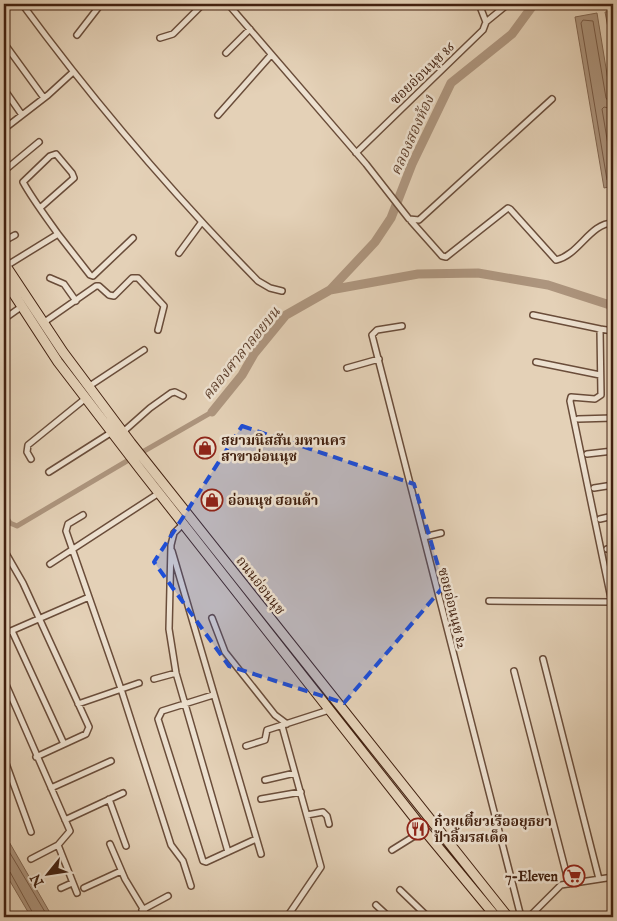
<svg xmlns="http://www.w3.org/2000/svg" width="617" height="921" viewBox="0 0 617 921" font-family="'IM FELL English','Noto Serif Thai',serif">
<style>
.water{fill:#ad957e;stroke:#826752}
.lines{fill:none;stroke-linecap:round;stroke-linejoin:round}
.shore{stroke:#785b47;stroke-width:1}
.canal{stroke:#ad957e;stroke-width:5}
.river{stroke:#ad957e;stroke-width:9}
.street-casing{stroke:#6a4d3a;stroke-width:8}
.primary-casing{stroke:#422110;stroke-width:11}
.street{stroke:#ede1d0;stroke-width:5}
.primary{stroke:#e4d1b7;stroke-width:9}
.marked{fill:#1d4ed8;fill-opacity:0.2;stroke:#1d4ed8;stroke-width:4;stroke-dasharray:10 6;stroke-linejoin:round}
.labels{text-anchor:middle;stroke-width:5;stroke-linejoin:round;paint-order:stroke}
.street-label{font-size:14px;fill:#422110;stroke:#ede1d0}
.poi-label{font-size:14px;font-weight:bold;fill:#422110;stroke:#ede1d0;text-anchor:start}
.water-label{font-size:15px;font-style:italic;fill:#624431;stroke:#ede1d0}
</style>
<rect width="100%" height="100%" fill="#e4d1b7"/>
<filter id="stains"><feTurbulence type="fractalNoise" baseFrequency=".004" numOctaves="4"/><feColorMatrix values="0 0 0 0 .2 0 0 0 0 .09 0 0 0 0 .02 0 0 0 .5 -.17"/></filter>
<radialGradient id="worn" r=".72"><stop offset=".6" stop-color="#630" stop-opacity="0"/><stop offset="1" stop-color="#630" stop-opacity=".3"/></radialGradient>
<!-- water -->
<path class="water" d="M613,11V54L605,12Z
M597,13L613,111V186L604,188L575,17Z
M4,833L49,911L54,917H31L4,871Z"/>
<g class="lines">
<!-- shore -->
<path class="shore" d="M613,103L609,102L606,98L593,21L583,20L581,23L607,180L613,182
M613,109L604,107L602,109L613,175
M4,843L48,917
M4,870L10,872L35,917"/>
<!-- canal -->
<path class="canal" d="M139,454L212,412
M4,514L10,523L17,526L132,458"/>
<!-- river -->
<path class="river" d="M330,290L375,242L391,218L412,164L451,83L512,34L534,4
M212,412L242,375L254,354L286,315L330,290L418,274L478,273L548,285L613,306"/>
<!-- street casing -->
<g class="street-casing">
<path id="street" d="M22,4C94,102 173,194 258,281L270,288L282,291
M228,4L366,164L409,219L419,220L552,99
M486,22L508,4
M77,35L101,4
M160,38L173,34L203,4
M4,43L44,98
M226,53L250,29
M6,92L22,115
M218,115L271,55
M4,129L48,95L72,73
M356,153L483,30L486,22L479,4
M4,171L39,142
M40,208L74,178L72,173L56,154L50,156L23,182C33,200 46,217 58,234
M411,221L442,256L446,257L508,208L510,209L556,260C579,255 590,223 613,223
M4,241L15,235
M179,253L201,223
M6,266L58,234L90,275L93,276L133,238
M50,278L64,284L76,301
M533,315L600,329
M4,319L21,307
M43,323L96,286H99L109,295L114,296L132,278H138L164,306L158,330
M402,326L377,330L372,335L521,917
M613,331L600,329L601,395L595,399L571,397L570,401L613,608
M536,362L600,375
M347,368L379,359
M88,387L144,350
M578,419L613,418
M123,432L150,408L171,393L175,392L183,396
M587,454L613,451
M31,459L27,452L28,445L86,398
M49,472L112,432
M594,488L613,485
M83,515L68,524L66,531L121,689L171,845L183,861L191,886
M600,519L613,516
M184,523L174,533L171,545L169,629L176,673L228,852
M424,537L441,533
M607,549L613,548
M4,550L23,583L89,727L86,734L36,757
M172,551L261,854
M50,564L159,493
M489,601L612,602
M212,618L225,652L275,715L287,724
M12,631L64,744
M4,634L89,597
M543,659L599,879
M514,671L569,884
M154,679L176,673
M4,680L70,831L58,845L77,893
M213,695L162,711L158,719L203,861L206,862L256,839
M78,704L139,683
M282,726L321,867L287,917
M246,746L265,740L267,730L329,710
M4,758L31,832
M265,780L295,773
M51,788L111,761
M109,799L126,846
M261,799L301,792
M612,807L613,813
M307,815L323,812L327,816L329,824
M65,820L123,793
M110,844L125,879L148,917
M392,850L424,830
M31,859L58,845
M61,888L72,883
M84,888L121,871
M400,890L428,917
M376,905L389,917
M142,910L168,896
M208,915L209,917
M529,917L561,885L613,877"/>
</g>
<!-- primary casing -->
<g class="primary-casing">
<path id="primary" d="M4,263L63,352L131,443L508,917
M4,279L58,362L140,469L424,830L496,917"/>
</g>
<!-- street -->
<use href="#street" class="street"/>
<!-- primary -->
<use href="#primary" class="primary"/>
</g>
<!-- marked area -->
<path class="marked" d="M242,426L414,484L444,586L344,703L229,666L154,562Z"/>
<!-- icons -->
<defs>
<g id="shop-ring" transform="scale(1.125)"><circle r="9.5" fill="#ede1d0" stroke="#8f2418" stroke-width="1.5"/><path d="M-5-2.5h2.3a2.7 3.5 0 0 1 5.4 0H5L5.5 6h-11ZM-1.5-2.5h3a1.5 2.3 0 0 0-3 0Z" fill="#8f2418"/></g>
<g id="restaurant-ring" transform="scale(1.125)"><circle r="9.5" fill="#ede1d0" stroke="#8f2418" stroke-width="1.5"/><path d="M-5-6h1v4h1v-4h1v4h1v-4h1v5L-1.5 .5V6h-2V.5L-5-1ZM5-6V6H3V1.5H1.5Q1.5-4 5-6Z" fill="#8f2418"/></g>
<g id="supermarket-ring" transform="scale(1.125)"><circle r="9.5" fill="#ede1d0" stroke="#8f2418" stroke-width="1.5"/><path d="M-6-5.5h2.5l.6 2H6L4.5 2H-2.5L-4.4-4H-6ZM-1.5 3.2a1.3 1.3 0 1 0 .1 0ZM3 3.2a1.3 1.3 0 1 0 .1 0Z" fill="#8f2418"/></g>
</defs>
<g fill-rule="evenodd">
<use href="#shop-ring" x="205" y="448"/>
<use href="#shop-ring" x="212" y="500"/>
<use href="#restaurant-ring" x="418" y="829"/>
<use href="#supermarket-ring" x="574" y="876"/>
</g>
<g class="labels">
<!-- street labels -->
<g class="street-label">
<text transform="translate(422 73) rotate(-44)" y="5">ซอยอ่อนนุช 86</text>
<text transform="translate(261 585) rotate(52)" y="5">ถนนอ่อนนุช</text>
<text transform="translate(453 608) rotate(76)" y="5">ซอยอ่อนนุช 82</text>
</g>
<!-- poi labels -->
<g class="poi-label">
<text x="221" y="445">สยามนิสสัน มหานคร<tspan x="221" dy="16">สาขาอ่อนนุช</tspan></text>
<text x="228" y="505">อ่อนนุช ฮอนด้า</text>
<text x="434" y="826">ก๋วยเตี๋ยวเรืออยุธยา<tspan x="434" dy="16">ป้าลิ้มรสเด็ด</tspan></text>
<text x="558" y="881" text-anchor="end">7-Eleven</text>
</g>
<!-- water labels -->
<g class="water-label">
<text transform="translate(412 135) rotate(-66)" y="5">คลองสองห้อง</text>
<text transform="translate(241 353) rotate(-51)" y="5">คลองศาลาลอยบน</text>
</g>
</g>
<!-- margin -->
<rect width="617" height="921" fill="none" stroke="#e4d1b7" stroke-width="20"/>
<rect x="5" y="5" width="607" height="911" fill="none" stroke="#422110" stroke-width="2.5"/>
<rect x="10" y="10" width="597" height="901" fill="none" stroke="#422110"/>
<!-- north arrow -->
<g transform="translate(48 874) rotate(240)" stroke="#ede1d0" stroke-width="4" paint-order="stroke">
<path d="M0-4L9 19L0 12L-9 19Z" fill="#422110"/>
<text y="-8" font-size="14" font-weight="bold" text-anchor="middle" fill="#422110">N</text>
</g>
<rect width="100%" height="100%" filter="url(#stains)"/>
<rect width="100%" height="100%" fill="url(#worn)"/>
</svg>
